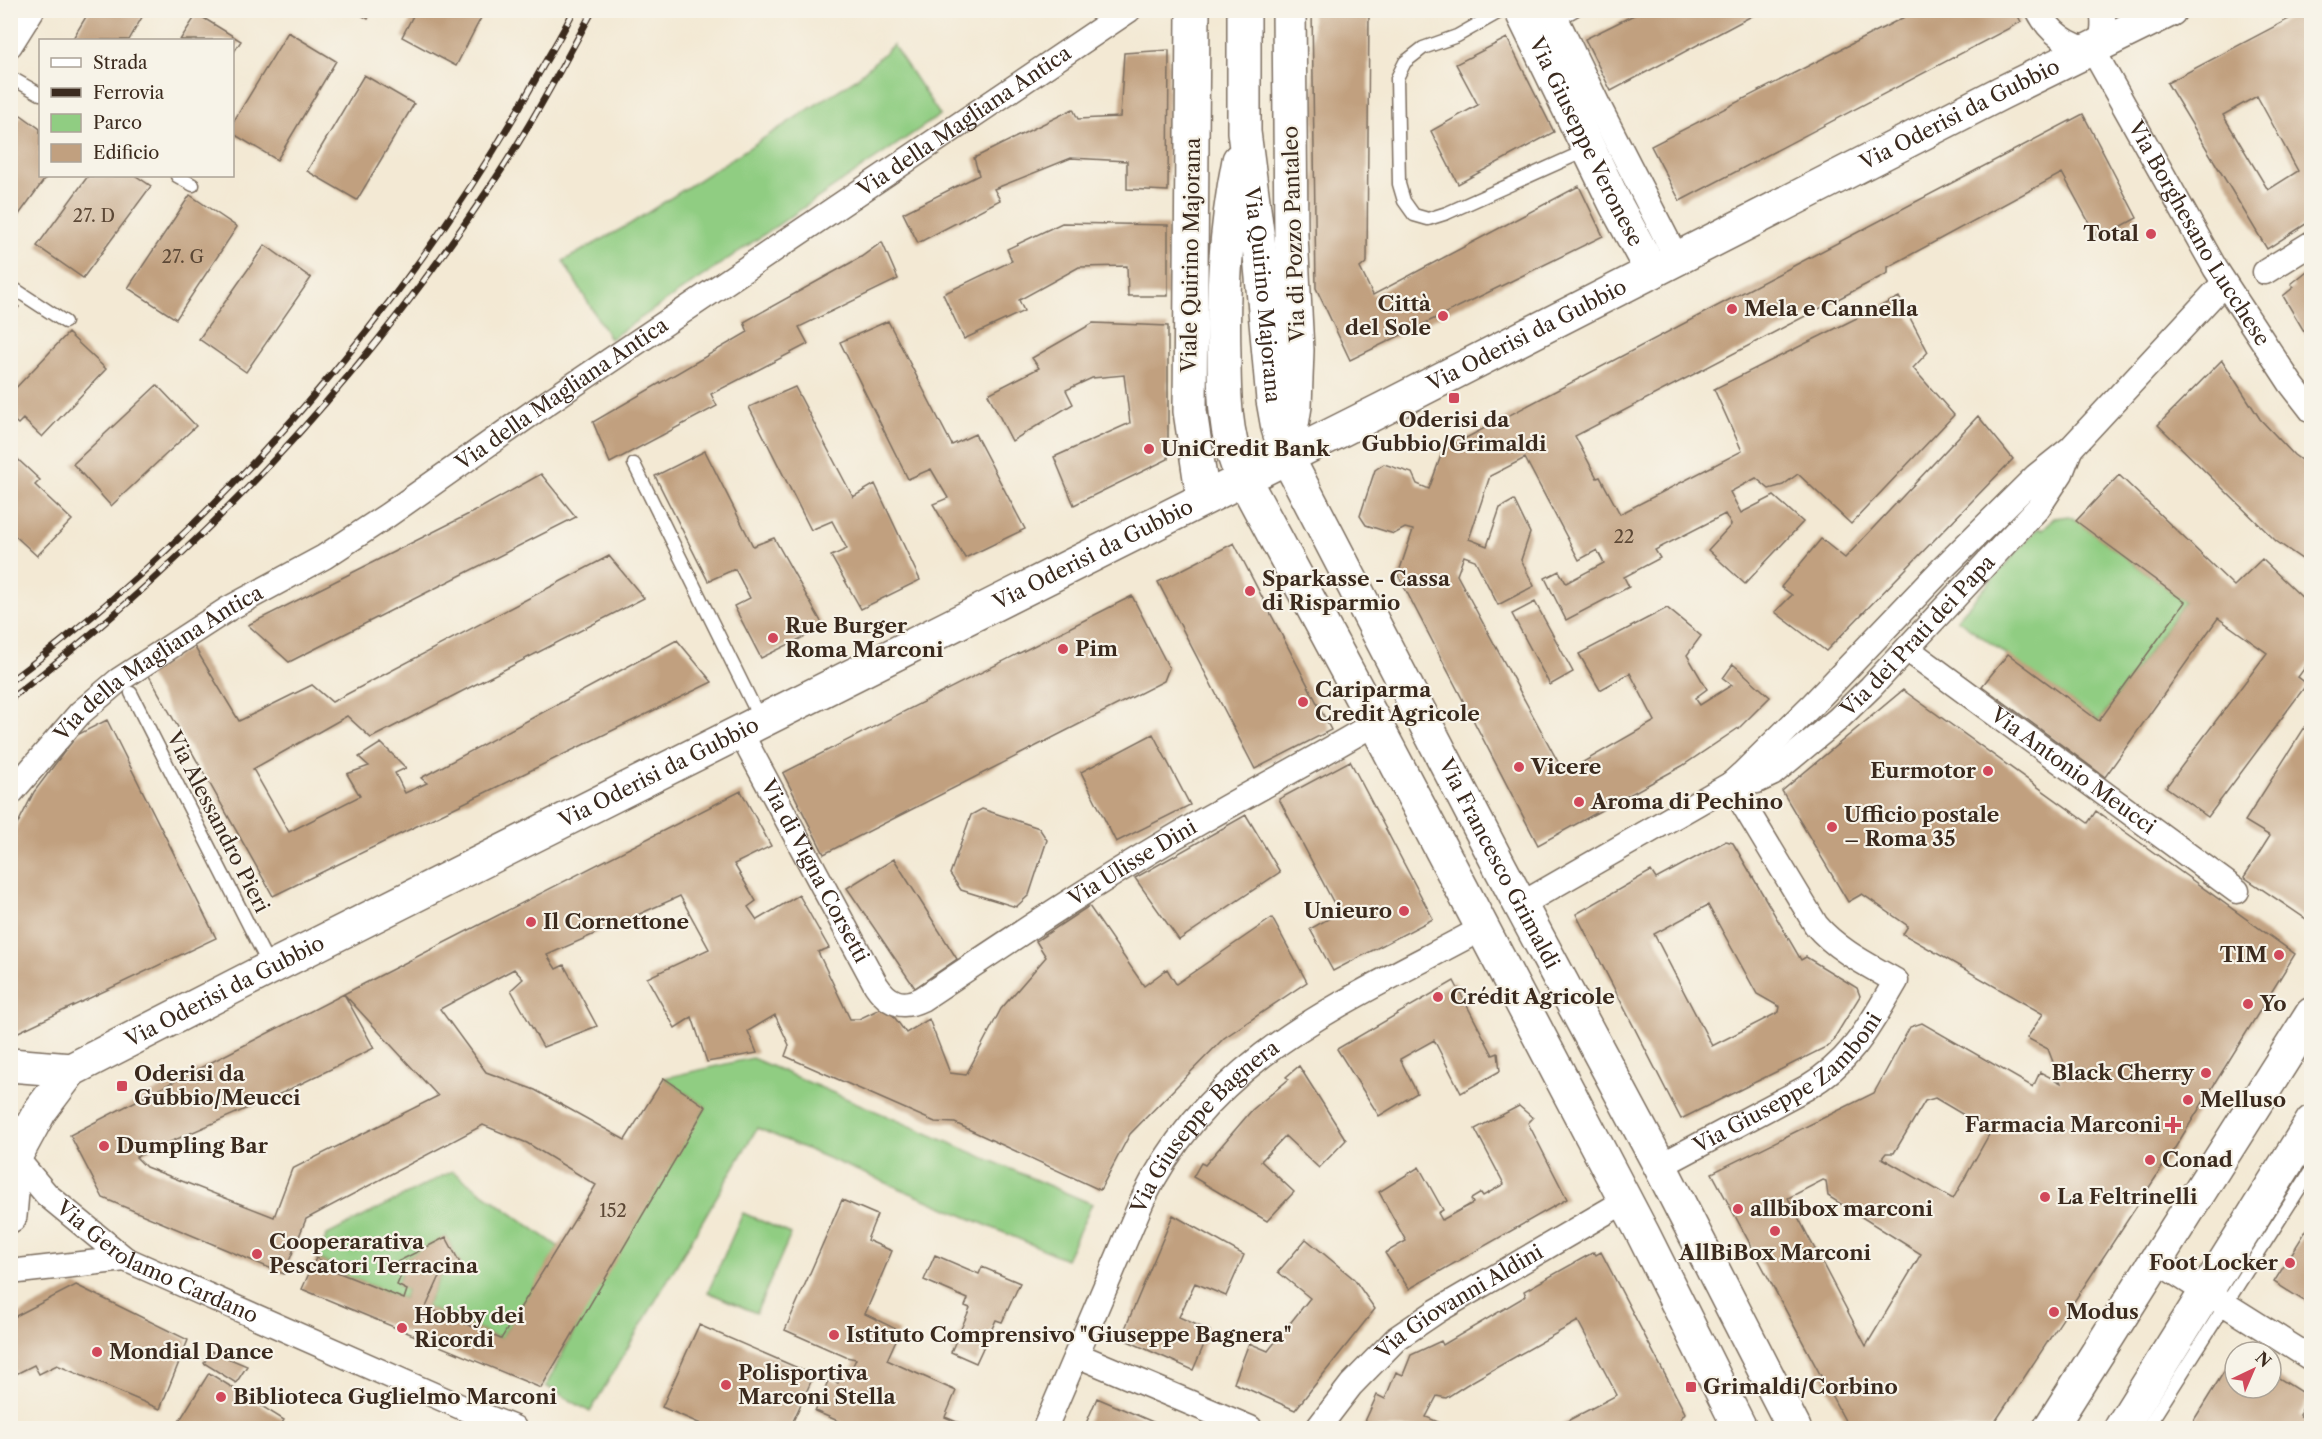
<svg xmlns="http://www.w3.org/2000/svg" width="2322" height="1439" viewBox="0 0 2322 1439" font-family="'Libre Caslon Text',serif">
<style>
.green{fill:#90cd82;stroke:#667c50;stroke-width:1.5}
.building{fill:#c1a07f;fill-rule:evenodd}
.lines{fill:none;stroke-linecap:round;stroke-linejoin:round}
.lane-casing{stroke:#7b6d5e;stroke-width:15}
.street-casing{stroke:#7b6d5e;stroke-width:27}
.secondary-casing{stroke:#7b6d5e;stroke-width:36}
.primary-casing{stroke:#7b6d5e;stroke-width:36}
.lane{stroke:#fff;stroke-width:12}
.street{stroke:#fff;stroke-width:24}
.secondary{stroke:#fff;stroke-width:33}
.primary{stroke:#fff;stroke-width:33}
.rail-casing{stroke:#3b2a1e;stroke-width:7}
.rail{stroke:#f7f3e8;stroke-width:4.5;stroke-dasharray:14;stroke-linecap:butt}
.poi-dot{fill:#d1495b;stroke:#f7f3e8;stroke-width:2}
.labels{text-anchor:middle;stroke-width:4.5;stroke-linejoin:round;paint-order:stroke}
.number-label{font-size:18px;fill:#5c4836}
.street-label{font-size:21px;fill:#3b2a1e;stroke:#f7f3e8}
.poi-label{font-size:21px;font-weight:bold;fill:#3b2a1e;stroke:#f7f3e8;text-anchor:start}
</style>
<rect width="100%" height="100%" fill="#f7f3e8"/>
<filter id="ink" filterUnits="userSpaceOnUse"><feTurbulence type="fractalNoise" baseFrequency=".0167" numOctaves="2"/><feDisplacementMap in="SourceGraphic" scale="12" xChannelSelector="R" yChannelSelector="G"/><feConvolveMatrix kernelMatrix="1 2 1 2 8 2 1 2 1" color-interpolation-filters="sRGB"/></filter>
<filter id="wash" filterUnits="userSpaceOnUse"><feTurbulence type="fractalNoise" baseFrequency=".008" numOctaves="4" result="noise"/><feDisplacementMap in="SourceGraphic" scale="24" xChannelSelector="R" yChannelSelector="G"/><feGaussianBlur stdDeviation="1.35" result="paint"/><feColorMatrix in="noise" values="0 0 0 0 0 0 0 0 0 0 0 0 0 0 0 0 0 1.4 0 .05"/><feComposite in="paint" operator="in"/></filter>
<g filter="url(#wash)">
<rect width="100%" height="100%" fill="#f3e9d4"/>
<!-- green -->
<path class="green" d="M893,45L940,115L610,339L563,261L630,224L856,79Z
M2070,516L2185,602L2099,721L1957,619L2038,528L2042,530L2054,518Z
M752,1058L1092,1204L1066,1259L757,1128L590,1412L546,1386L620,1242L706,1107L664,1078Z
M452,1171L559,1247L501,1339L426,1307L440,1276L461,1265L446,1237L397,1262L402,1273L397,1285L407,1290L404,1299L332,1270L333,1265L316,1258L327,1235Z
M743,1213L791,1234L756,1313L708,1292Z"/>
<g id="blocks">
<!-- building -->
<path class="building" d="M90,10H146L129,40H72Z
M352,10H372L368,19Z
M416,10H485L456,66L402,37Z
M1312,10H1369L1367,262L1360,268L1373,295L1579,186L1603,236L1350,360L1316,288Z
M1644,10H1763L1611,91L1585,39Z
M1918,10H2015L2021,22L1680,201L1651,146Z
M2306,10H2312V220L2267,249L2167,83ZM2257,96L2298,171L2268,190L2223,115Z
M197,14L241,41L232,55V40H180Z
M288,32L336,61L277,160L232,133V124Z
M1507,38L1554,132L1458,184L1431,131L1478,105L1456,64Z
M1169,50L1168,191L1127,189V161L1071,158L994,189L1000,200L918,243L903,213L979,175L974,158L1073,109L1078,119L1120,117L1124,53Z
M364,75L414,104L357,200L307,171Z
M2083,114L2137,218L2098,239L2062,173L1888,267V273L1575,436L1597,478L1600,477L1620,514L1742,451L1714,389L1899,297L1928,352L1913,368L1954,415L1851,524L1798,474L1783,485L1769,489L1756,478L1730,492L1741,513L1774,496L1803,522L1745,584L1708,550L1731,525L1725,514L1655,550L1660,558L1624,577L1629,587L1566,620L1545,578L1559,571L1566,583L1604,563L1597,550L1579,560L1525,458L1490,476L1469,539L1487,546L1500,508L1514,500L1530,533L1521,560L1534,586L1498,605L1475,560L1464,556L1457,575L1564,773L1655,721L1630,673L1600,690L1579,654L1667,608L1701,636L1687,655L1707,689L1695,698L1700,705L1732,685L1723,678L1733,664L1770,697L1740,727L1682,766L1538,845L1398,575L1413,530L1405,528L1394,534L1366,525L1360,516L1375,470L1384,464L1412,473L1417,484L1429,489L1443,450Z
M21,115L40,129V176H47L10,227V129Z
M88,176H136L151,186L83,278L37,246Z
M190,195L237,227L176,319L128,288Z
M1062,223L1168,225V296H1128L1127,266L1079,267L1019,300L1024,311L964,339L943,294L1012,261L1007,249Z
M882,242L898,279L799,327L808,344L711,394L717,406L610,463L593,422L748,332L744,322L861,257Z
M265,245L311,278L246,372L199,339Z
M2312,267V333L2308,338L2283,296L2294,287L2291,284Z
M10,301L19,307L10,319Z
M888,321L952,445L975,434L1025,529L965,558L933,504L948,498L931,469L908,479L840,342Z
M1093,323L1168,326V459L1074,505L1054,457L1130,423L1124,375L1092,378L1066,390L1073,404L1012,441L988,394L1039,368L1032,358Z
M68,333L106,369L42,437L23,419L18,424L10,417V394Z
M2222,360L2260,419L2294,455L2312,468V566L2276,541L2158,425Z
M157,385L196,426L111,506L73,464Z
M795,387L853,497L875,484L920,580L861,609L831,556L847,549L832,521L811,530L749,407Z
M1978,416L2013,459L1826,651L1775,612L1792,595L1781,587L1821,539L1845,558Z
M705,451L753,546L774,538L824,627L761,658L734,606L750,598L735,569L708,581L655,476Z
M10,452L40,480L35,485L72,520L37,556L10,531Z
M541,474L576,517L289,662L248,625L477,510Z
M2119,475L2234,586L2262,559L2312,607V658L2298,677L2307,684L2208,817L2166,787L2267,653L2218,618L2105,777L1982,686L2008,654L2099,721L2185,602L2076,521Z
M1234,543L1331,730L1255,769L1158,582Z
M609,556L644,598L371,738L347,716L253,769L289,832L360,796L347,774L369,766L359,757L381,743L406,768L395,773L405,793L427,783L421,778L677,640L712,682L273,896L148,674L194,646L239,721L312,685L332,702Z
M1132,596L1169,668L1164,681L824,854L783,773Z
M1535,602L1573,672L1550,685L1512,614Z
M1903,690L2088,823L2096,811L2295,954L2173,1151L1991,1428H1849L1712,1173L1874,1093L1910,1027L1922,1023L2033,1087L2040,1072L2061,1083L2048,1049L2027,1038L2043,1014L1903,934L1908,926L1862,894L1848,902L1782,791ZM1935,1098L1991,1131L1953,1199L1882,1158L1886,1153H1894L1925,1101ZM1823,1180L1826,1181L1828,1196L1921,1254L1866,1346L1788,1198Z
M2312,716V923L2244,877L2270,836L2245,821Z
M107,720L216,938L10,1036V839L34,792L77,735Z
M1153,734L1190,805L1116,842L1081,772Z
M1350,761L1433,919L1333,971L1310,929L1339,913L1279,799Z
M741,791L771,846L734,864L756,901L748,907L757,920L799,895L829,948L818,952L850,1019H859L886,1006L906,1033L929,1019L950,1073L966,1075L1001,1009L1046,957L1036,941L1089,906L1144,986L1167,969L1176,984L1272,918L1307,982L1224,1038L1130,1134L1100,1190L955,1123L935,1122L785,1056L789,1045L775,1015L748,1031L757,1053L707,1062L692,1017L675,1028L647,978L709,949L680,896L547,955L556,969L564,965L597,1026L543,1047L511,990L523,979L514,969L440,1009L486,1072L535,1090L625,1140L664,1078L706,1107L541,1388L302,1289L316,1258L333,1266L332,1270L404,1299L407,1290L397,1285L402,1273L397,1262L446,1237L461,1265L440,1276L426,1307L501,1339L596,1185L527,1143L483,1125L306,1219L284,1274L103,1198L70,1135L344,994L374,1048L284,1092L136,1157L146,1167L274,1217L292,1169L438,1096L344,994Z
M982,809L1039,828L1047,840L1029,895L1016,907L961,890L950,874L971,815Z
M1246,815L1280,872L1179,940L1135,878Z
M1726,841L1733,843L1801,960L1806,957L1857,988L1860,996L1830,1045L1681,1119L1576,914L1651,871L1656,879ZM1708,905L1757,994L1780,1007L1779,1012L1712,1046L1654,934Z
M894,859L957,959L915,988L847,888Z
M1454,981L1493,1055L1498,1053L1500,1071L1461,1093L1434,1040L1400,1059L1417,1093L1379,1116L1337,1049Z
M1299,1066L1346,1140L1319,1168L1285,1136L1261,1161L1294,1192L1267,1221L1193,1177L1201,1163L1205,1165L1252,1110L1289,1079L1286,1077Z
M1519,1106L1533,1118L1528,1123L1567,1199L1409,1289L1385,1253L1406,1241L1379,1192L1419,1167L1443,1210L1438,1213L1442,1220L1473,1203L1471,1199L1481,1193L1483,1196L1504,1184L1475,1129Z
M842,1200L877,1215L867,1240L892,1251L865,1314L900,1331L887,1360L956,1391L945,1417L971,1428H854L815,1411L829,1379L838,1383L843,1372L849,1374L856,1359L846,1357L785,1330Z
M1173,1215L1244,1255L1226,1296L1195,1283L1179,1317L1210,1331L1193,1370L1121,1338Z
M2312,1221V1306L2274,1282Z
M1306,1239L1354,1279L1375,1309L1295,1410L1234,1383L1249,1343L1268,1351L1310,1298L1278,1272Z
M1594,1252L1596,1255L1601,1252L1685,1413L1677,1424L1667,1428H1554L1617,1395L1578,1321L1466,1385L1446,1398L1437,1396L1426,1417L1452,1428H1362L1377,1395L1385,1399L1396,1372L1403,1375L1411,1355L1441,1341L1443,1345L1526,1296L1524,1291Z
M935,1255L979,1274L982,1267L1020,1283L1002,1322L996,1320L976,1363L951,1352L970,1308L965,1306L968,1299L924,1280Z
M76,1285L188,1340L160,1409L57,1365L39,1374L34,1365L16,1374L10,1364V1319Z
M699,1325L814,1375L790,1428H710L662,1407Z
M211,1351L247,1366L236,1383L204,1363Z
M2235,1354V1388H2271V1373L2309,1397L2299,1415L2312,1423V1428H2189Z
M209,1373L284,1420L279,1428H175Z
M1097,1398L1167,1428H1084Z"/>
</g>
</g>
<g filter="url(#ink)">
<use href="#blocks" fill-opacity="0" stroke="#7b6d5e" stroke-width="1.5"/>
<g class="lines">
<!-- lane casing -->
<g class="lane-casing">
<path id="lane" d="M1503,10L1457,36L1423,48L1405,62L1397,78L1399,184L1404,201L1414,215L1428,219L1447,213L1587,150
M1557,20L1575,10
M10,77L40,94
M177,176L193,185
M10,286L65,322
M634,464L761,721
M131,693L270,967
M2147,1428L2312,1169"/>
</g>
<!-- street casing -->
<g class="street-casing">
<g id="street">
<path d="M1552,10L1598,105L1677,259"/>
<path d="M2038,10C2049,32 2069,47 2093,50"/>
<path d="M10,45L32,10"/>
<path id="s1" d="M2093,50L2215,268L2291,384L2312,411"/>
<path d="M2093,50C2104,39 2105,26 2102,10"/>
<path d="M2265,272L2312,243"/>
<path id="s2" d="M1907,649L2237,891"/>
<path id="s3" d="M740,732L876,985C888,1003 902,1009 922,999C1016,936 1110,873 1209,817C1264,785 1321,756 1375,723"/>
<path id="s4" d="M1731,784L1757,781L1772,774L1837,720L1871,687L2038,508L2061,473L2070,450"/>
<path id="s5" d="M10,794L80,713L119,680L228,609L324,557L388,515L538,409L1129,10"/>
<path d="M1520,905L1731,784L1742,774L1813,704L1943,568L2036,476L2071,448L2224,283"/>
<path id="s6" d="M15,1157L47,1195L125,1259L461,1407L514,1428"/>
<path id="s7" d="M1660,1166L1806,1088C1852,1061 1870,1025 1896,981C1868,965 1837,950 1816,925L1731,784"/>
<path d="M2155,1260L2312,1359"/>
<path d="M10,1272L125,1259"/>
<path d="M1077,1355L1250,1428"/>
<path id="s8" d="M1045,1428L1142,1201C1214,1053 1345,1003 1481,929"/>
<path id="s9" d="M1318,1428L1351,1385L1397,1338L1437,1311L1625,1201"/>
</g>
</g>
<!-- secondary casing -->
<g class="secondary-casing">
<g id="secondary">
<path d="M1193,10L1190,411L1203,498"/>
<path id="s10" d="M1521,10L1617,207L1652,272"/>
<path d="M1287,457L1295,406L1297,350L1291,235L1289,10"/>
<path id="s11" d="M10,1065L71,1070L270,968L1383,409L2001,93L2170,10"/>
<path d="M10,1216L15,1157L40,1111L71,1070"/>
<path d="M2050,1428L2312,1014"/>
<path d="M2121,1428L2312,1122"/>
</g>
</g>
<!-- primary casing -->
<g class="primary-casing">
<g id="primary">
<path id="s12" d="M1244,10V132L1260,255L1273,400L1278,428L1287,457L1500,867L1660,1166L1794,1428"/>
<path d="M1239,160C1226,225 1222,290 1224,356C1224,395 1225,433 1239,470L1375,723L1643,1234L1740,1428"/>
</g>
</g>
<!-- lane -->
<use href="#lane" class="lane"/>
<!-- street -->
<use href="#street" class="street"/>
<!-- secondary -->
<use href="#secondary" class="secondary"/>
<!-- primary -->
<use href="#primary" class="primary"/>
<!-- rail casing -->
<g class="rail-casing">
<path id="rail" d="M10,681C218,527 408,307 534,82C547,58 562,35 574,10
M10,699C199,555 360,382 492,184C529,129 561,69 593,10"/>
</g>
<!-- rail -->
<use href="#rail" class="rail"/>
</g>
</g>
<!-- markers -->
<g class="poi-dot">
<circle cx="2151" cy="234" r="6"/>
<circle cx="1732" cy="309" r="6"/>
<circle cx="1443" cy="316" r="6"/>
<rect x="1448" y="392" width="12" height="12" rx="3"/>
<circle cx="1149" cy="449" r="6"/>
<circle cx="1250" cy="591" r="6"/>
<circle cx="773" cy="638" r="6"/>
<circle cx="1063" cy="649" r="6"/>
<circle cx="1303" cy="702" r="6"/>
<circle cx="1519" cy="767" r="6"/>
<circle cx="1988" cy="771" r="6"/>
<circle cx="1579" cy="802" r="6"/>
<circle cx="1832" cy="827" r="6"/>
<circle cx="1404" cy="911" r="6"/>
<circle cx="531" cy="922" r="6"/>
<circle cx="2279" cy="955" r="6"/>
<circle cx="1438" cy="997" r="6"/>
<circle cx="2248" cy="1004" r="6"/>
<circle cx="2206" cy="1073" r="6"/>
<rect x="116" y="1080" width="12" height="12" rx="3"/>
<circle cx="2188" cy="1100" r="6"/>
<path d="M2170 1116h6v6h6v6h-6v6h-6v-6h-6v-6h6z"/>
<circle cx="104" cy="1146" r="6"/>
<circle cx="2150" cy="1160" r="6"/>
<circle cx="2045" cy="1197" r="6"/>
<circle cx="1738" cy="1209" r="6"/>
<circle cx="1775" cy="1231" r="6"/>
<circle cx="257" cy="1254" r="6"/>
<circle cx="2290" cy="1263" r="6"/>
<circle cx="2054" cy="1312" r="6"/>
<circle cx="402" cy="1328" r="6"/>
<circle cx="834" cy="1335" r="6"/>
<circle cx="97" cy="1352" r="6"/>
<circle cx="726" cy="1385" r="6"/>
<rect x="1685" y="1381" width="12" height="12" rx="3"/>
<circle cx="221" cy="1397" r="6"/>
</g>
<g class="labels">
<!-- number labels -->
<g class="number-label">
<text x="94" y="222">27. D</text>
<text x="183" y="263">27. G</text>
<text x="1624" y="543">22</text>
<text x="613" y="1217">152</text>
</g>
<!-- street labels -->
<g class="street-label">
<text dy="7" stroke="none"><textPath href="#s11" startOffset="2178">Via Oderisi da Gubbio</textPath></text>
<text dy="7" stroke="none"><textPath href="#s5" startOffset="1172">Via della Magliana Antica</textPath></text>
<text dy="7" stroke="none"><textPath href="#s10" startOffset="147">Via Giuseppe Veronese</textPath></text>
<text dy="7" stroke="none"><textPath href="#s1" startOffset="212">Via Borghesano Lucchese</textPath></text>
<text transform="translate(1294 234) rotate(-92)" y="7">Via di Pozzo Pantaleo</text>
<text transform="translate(1191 255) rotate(-89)" y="7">Viale Quirino Majorana</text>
<text dy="7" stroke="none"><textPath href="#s12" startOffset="286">Via Quirino Majorana</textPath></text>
<text dy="7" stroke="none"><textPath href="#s11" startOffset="1692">Via Oderisi da Gubbio</textPath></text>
<text dy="7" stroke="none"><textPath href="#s5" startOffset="686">Via della Magliana Antica</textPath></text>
<text dy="7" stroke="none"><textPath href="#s11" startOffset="1206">Via Oderisi da Gubbio</textPath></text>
<text dy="7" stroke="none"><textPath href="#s4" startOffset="244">Via dei Prati dei Papa</textPath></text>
<text dy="7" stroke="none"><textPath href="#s5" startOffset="200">Via della Magliana Antica</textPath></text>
<text dy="7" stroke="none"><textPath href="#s2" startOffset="206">Via Antonio Meucci</textPath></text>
<text dy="7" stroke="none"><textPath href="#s11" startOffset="720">Via Oderisi da Gubbio</textPath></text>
<text transform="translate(218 822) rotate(63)" y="7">Via Alessandro Pieri</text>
<text dy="7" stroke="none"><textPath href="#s3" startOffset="592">Via Ulisse Dini</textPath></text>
<text dy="7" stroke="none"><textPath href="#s12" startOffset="909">Via Francesco Grimaldi</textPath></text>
<text dy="7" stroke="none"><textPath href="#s3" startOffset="158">Via di Vigna Corsetti</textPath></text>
<text dy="7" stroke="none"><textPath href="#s11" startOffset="234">Via Oderisi da Gubbio</textPath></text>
<text dy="7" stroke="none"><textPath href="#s7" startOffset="154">Via Giuseppe Zamboni</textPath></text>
<text dy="7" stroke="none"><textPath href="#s8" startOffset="345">Via Giuseppe Bagnera</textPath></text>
<text dy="7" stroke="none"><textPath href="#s6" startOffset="180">Via Gerolamo Cardano</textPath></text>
<text dy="7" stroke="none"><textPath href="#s9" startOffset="192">Via Giovanni Aldini</textPath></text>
</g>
<!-- poi labels -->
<g class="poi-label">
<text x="2139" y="241" text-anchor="end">Total</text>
<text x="1431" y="311" text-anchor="end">Città<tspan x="1431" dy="24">del Sole</tspan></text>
<text x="1744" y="316">Mela e Cannella</text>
<text x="1454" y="427" text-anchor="middle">Oderisi da<tspan x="1454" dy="24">Gubbio/Grimaldi</tspan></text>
<text x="1161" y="456">UniCredit Bank</text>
<text x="1262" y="586">Sparkasse - Cassa<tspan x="1262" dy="24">di Risparmio</tspan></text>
<text x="785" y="633">Rue Burger<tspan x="785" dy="24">Roma Marconi</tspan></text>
<text x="1075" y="656">Pim</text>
<text x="1315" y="697">Cariparma<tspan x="1315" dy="24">Credit Agricole</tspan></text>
<text x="1531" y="774">Vicere</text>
<text x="1976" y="778" text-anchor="end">Eurmotor</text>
<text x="1591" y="809">Aroma di Pechino</text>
<text x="1844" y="822">Ufficio postale<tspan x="1844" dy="24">– Roma 35</tspan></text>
<text x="1392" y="918" text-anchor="end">Unieuro</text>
<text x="543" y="929">Il Cornettone</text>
<text x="2267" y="962" text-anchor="end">TIM</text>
<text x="1450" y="1004">Crédit Agricole</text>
<text x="2260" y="1011">Yo</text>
<text x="2194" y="1080" text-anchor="end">Black Cherry</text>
<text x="134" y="1081">Oderisi da<tspan x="134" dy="24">Gubbio/Meucci</tspan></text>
<text x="2200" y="1107">Melluso</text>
<text x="2161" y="1132" text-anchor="end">Farmacia Marconi</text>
<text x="116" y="1153">Dumpling Bar</text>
<text x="2162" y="1167">Conad</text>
<text x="2057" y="1204">La Feltrinelli</text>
<text x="1750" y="1216">allbibox marconi</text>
<text x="269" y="1249">Cooperarativa<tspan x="269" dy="24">Pescatori Terracina</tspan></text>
<text x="1775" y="1260" text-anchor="middle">AllBiBox Marconi</text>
<text x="2278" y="1270" text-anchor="end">Foot Locker</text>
<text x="2066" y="1319">Modus</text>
<text x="414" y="1323">Hobby dei<tspan x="414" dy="24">Ricordi</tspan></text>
<text x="846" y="1342">Istituto Comprensivo "Giuseppe Bagnera"</text>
<text x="109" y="1359">Mondial Dance</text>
<text x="738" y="1380">Polisportiva<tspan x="738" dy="24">Marconi Stella</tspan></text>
<text x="1703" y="1394">Grimaldi/Corbino</text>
<text x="233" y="1404">Biblioteca Guglielmo Marconi</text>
</g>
</g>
<!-- margin -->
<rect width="2322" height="1439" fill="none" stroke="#f7f3e8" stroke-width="36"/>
<!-- legend -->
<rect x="39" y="39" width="195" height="138" fill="#f7f3e8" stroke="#aca397" stroke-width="1.5"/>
<rect x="51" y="58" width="30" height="9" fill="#ffffff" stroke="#aca397" stroke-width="1.5"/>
<text x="93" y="69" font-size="18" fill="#3b2a1e">Strada</text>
<rect x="51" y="88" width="30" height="9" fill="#3b2a1e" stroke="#aca397" stroke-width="1.5"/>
<text x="93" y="99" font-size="18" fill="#3b2a1e">Ferrovia</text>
<rect x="51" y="114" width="30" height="18" fill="#90cd82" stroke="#aca397" stroke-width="1.5"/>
<text x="93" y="129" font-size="18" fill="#3b2a1e">Parco</text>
<rect x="51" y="144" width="30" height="18" fill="#c1a07f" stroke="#aca397" stroke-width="1.5"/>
<text x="93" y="159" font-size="18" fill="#3b2a1e">Edificio</text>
<!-- north arrow -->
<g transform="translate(2253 1370) rotate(44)"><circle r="28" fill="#f7f3e8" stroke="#aca397" stroke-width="1.5"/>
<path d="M0-4.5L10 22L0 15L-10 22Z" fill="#d1495b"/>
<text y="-9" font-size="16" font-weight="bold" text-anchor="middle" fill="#3b2a1e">N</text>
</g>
</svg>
